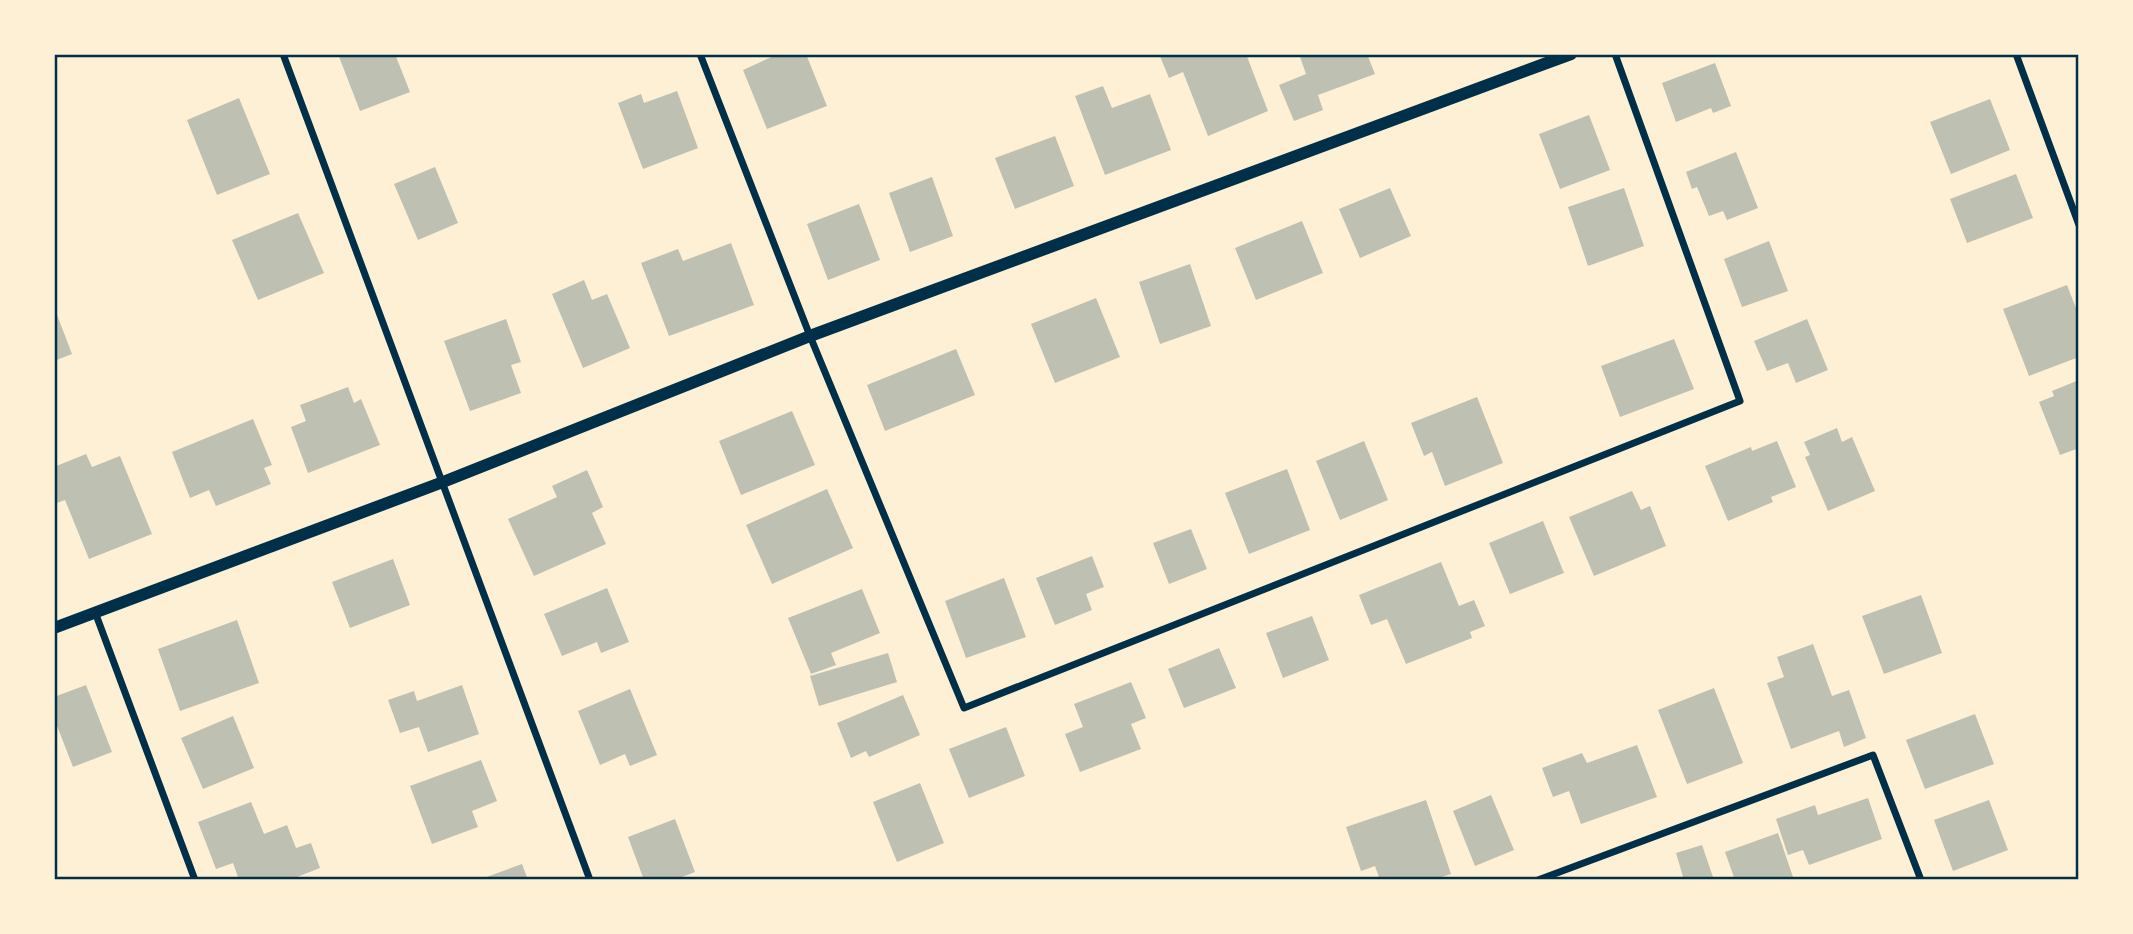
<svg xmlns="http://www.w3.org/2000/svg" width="2133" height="934" viewBox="0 0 2133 934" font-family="'DejaVu Sans',sans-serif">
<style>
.building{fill:#bec0b2}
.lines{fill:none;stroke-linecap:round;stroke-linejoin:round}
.minor{stroke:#003049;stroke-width:7}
.tertiary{stroke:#003049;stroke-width:12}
.neatline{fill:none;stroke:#003049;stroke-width:2.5}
</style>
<rect width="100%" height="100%" fill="#fdf0d5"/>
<!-- building -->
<path class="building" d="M338,54H395L410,92L360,111Z
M778,54H806L827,106L767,129L743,70Z
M1159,54H1246L1268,111L1208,136L1183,72L1169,78Z
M1299,54H1367L1375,74L1318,95L1323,110L1294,121L1279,85L1306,74Z
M1715,63L1731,106L1713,113L1711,108L1676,122L1662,83Z
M1103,86L1112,108L1150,94L1171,150L1105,175L1075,96Z
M677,91L698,148L643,169L618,103L641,94L644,103Z
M239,98L270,174L217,195L187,120Z
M1990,99L2010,150L1951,174L1930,122Z
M1589,115L1610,170L1560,189L1539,134Z
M1055,136L1074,186L1015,209L995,158Z
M1736,152L1758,208L1727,220L1723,211L1709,216L1697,187L1692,189L1686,172Z
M435,167L458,223L418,240L394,184Z
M2016,174L2033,218L1967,243L1950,199Z
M932,177L953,236L910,252L889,193Z
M1390,188L1411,236L1360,258L1339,209Z
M1624,188L1644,246L1588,266L1568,207Z
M859,204L880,260L828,280L807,224Z
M298,213L324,273L258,300L232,240Z
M1302,221L1323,273L1256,300L1235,248Z
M1769,241L1788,291L1742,307L1724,259Z
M731,243L754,305L669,336L641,263L678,249L683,261Z
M1190,264L1211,326L1160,344L1139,282Z
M584,280L592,300L607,294L630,348L583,368L552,294Z
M2067,285L2079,316V357L2029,376L2003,309Z
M1096,298L1120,357L1055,383L1031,324Z
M54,307L72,354L54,361Z
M506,319L521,362L511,365L521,393L470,411L444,341Z
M1807,319L1828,370L1796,383L1788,363L1767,371L1754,341Z
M1674,339L1694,389L1620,417L1601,366Z
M956,349L975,395L885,431L867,385Z
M2079,380V448L2060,455L2039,402L2054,396L2052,391Z
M348,387L354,403L361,399L380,445L308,473L291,427L306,421L300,405Z
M1477,397L1503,463L1445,486L1432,452L1424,456L1411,423Z
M792,411L815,465L741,495L719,441Z
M253,419L272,465L264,468L271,484L216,506L209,490L190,498L172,452Z
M1837,428L1842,442L1852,437L1875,491L1828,511L1805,457L1810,455L1804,442Z
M1364,441L1388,500L1340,520L1316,461Z
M1777,441L1796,487L1771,497L1773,502L1728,521L1705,466L1751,447L1752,451Z
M86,454L92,467L120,456L152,534L89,559L65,500L54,504V467Z
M1287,469L1310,530L1249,554L1225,493Z
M587,470L603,507L592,513L606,544L534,576L508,519L557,497L552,486Z
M827,489L853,548L772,584L746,525Z
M1632,491L1641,510L1650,506L1666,546L1594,576L1569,517Z
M1543,521L1564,573L1510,594L1489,543Z
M1191,529L1207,569L1169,584L1153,543Z
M1092,556L1104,587L1086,594L1092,610L1055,625L1036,578Z
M393,559L410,605L350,628L332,582Z
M1441,562L1459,606L1474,600L1485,626L1470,632L1472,638L1406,664L1387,619L1371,625L1359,595Z
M1004,578L1026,637L966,658L945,601Z
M607,588L629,642L601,653L597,642L562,656L544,614Z
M862,589L880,633L831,653L836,665L811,674L788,618Z
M1921,595L1942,653L1884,674L1862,616Z
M1312,616L1329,660L1283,678L1266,633Z
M237,620L259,683L180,711L158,649Z
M1813,644L1832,696L1849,690L1866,738L1844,747L1839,731L1791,749L1767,683L1784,677L1777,657Z
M1219,648L1236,688L1184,708L1168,669Z
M888,653L897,682L819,706L810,676Z
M1131,682L1146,718L1131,724L1141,749L1080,772L1065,734L1083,727L1074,704Z
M86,685L112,752L73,767L54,718V697Z
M462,685L479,734L428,752L419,727L400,733L388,700L414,691L417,701Z
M1714,688L1743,763L1687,784L1658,710Z
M630,689L657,755L630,766L625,754L600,765L578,711Z
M903,695L920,735L869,757L866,751L851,758L837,723Z
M1975,714L1994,764L1925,789L1906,740Z
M233,716L254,768L203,789L181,738Z
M1006,727L1025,776L969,798L949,749Z
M1637,745L1657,797L1581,824L1569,791L1553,797L1542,768L1582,753L1587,763Z
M481,760L497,801L472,811L478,827L432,844L410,786Z
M920,783L944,843L897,862L873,802Z
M1491,795L1514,850L1475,866L1453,811Z
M1868,798L1882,839L1809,865L1803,850L1788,855L1776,819L1815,805L1818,815Z
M1426,800L1451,874L1432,880H1380L1375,866L1361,871L1346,827Z
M1989,800L2008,850L1953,871L1934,820Z
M251,802L264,834L287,825L296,848L311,843L320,868L289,880H239L233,863L216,869L198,822Z
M675,819L695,872L674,880H644L628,837Z
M1778,833L1794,880H1735L1725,852Z
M1702,845L1714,880H1684L1676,853Z
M522,864L528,880H481V879Z"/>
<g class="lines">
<!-- minor -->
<path class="minor" d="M283,54L590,880
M700,54L810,336L964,708L1740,401L1615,54
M2016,54L2079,225
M95,612L195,880
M1538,880L1873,755L1921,880"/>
<!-- tertiary -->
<path class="tertiary" d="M54,628L443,482L810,336L1571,54"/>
</g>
<!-- border -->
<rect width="2133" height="934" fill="none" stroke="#fdf0d5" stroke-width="112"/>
<rect x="56" y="56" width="2021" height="822" class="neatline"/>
</svg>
